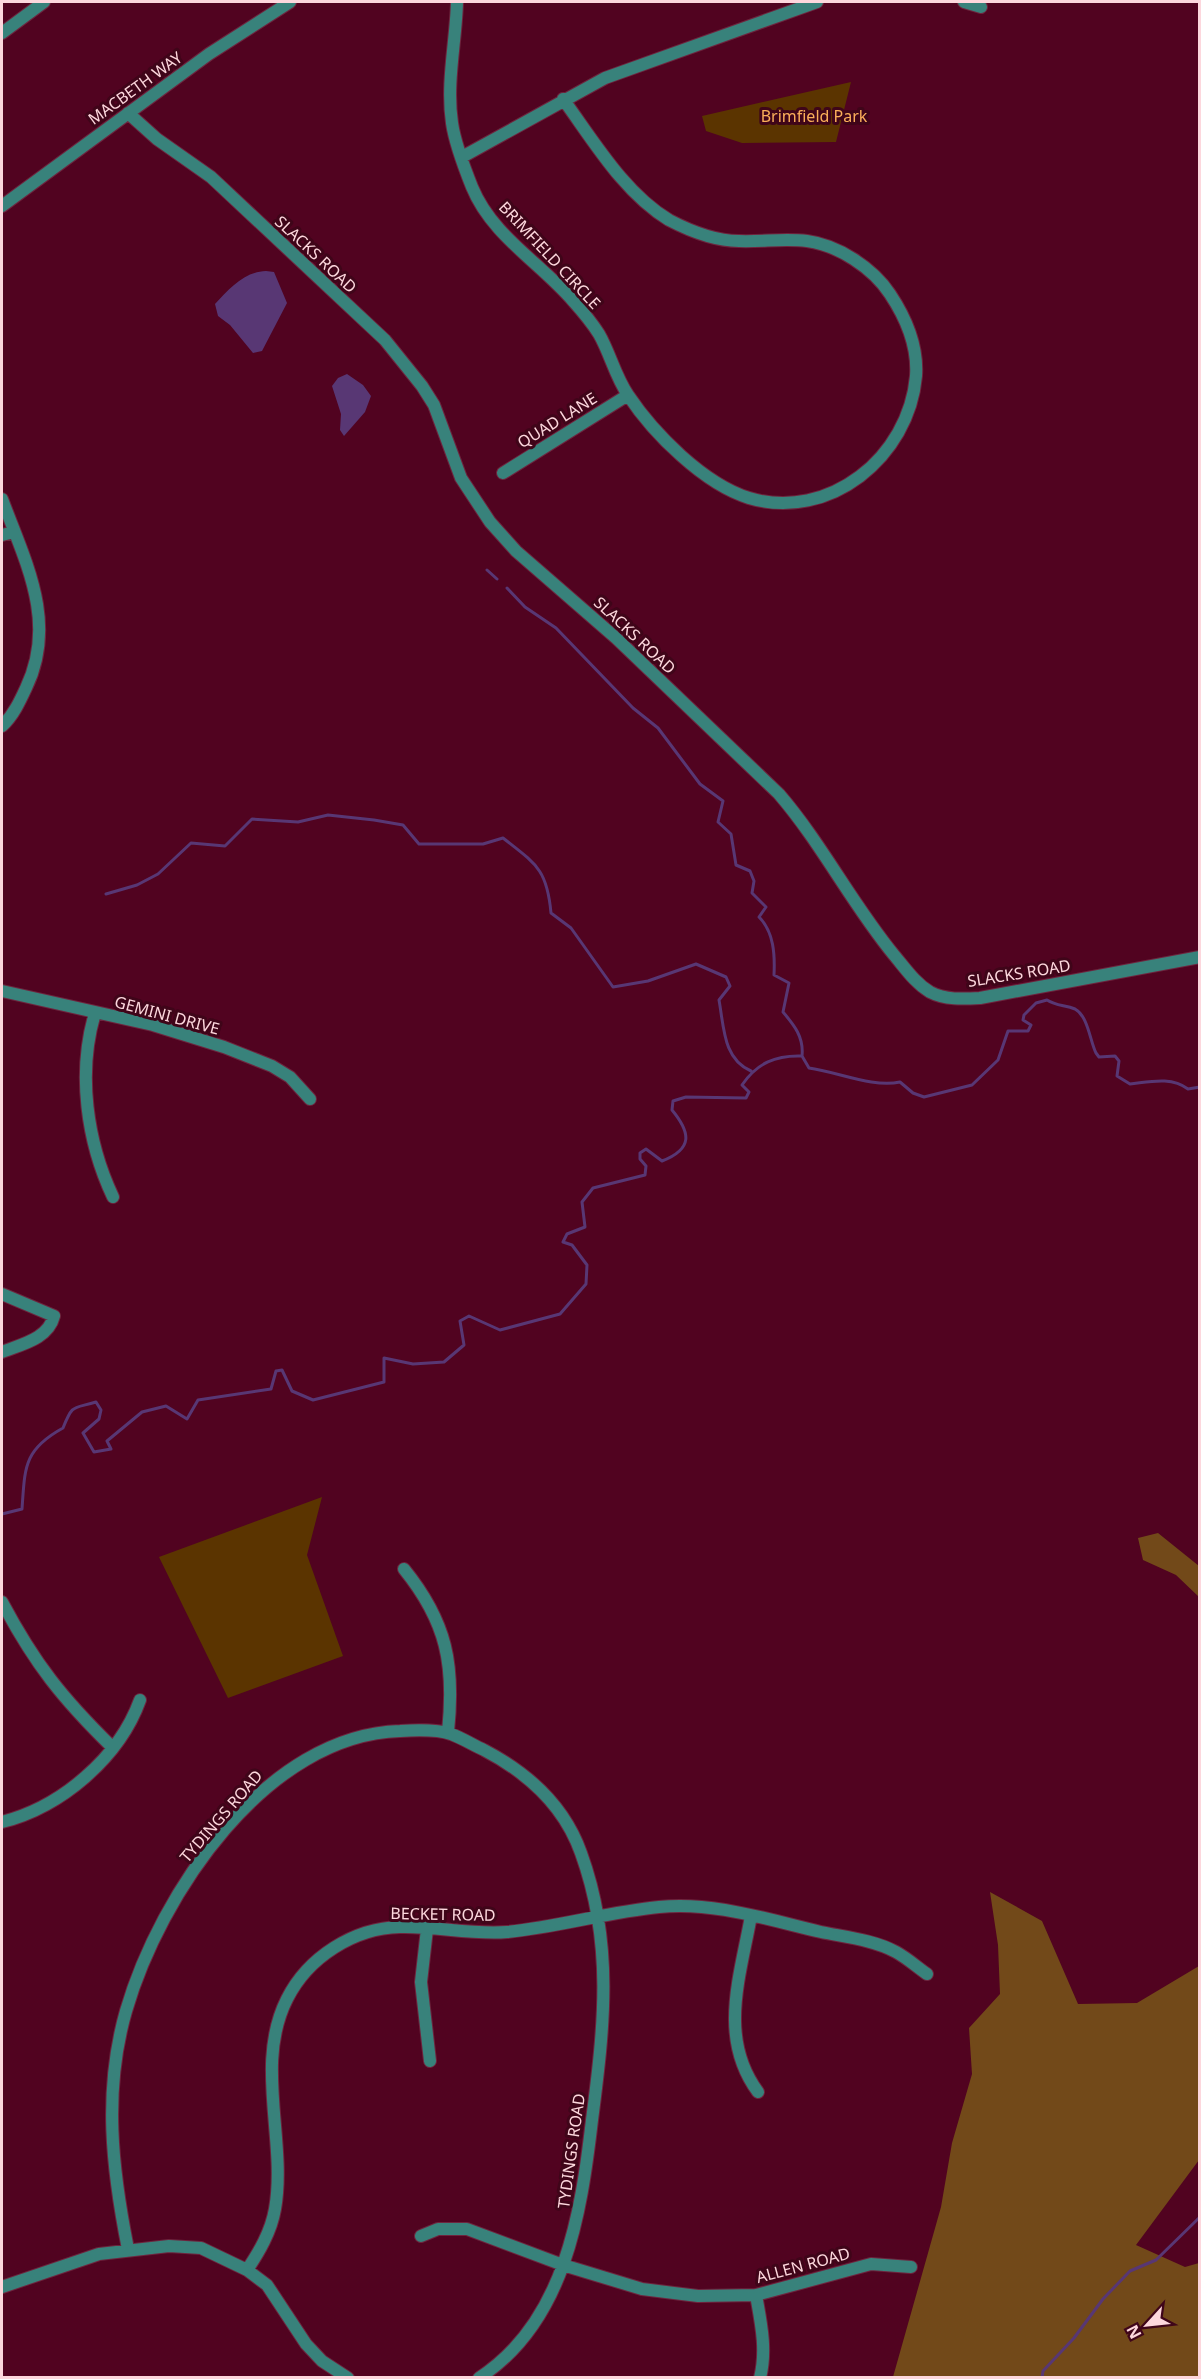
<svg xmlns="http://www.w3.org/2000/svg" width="1201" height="2379" viewBox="0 0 1201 2379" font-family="'Noto Sans',sans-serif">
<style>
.green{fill:#5b3400}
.forest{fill:#724919}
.water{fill:#583774}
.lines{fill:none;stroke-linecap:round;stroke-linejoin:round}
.stream{stroke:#583774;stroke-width:3}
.minor-casing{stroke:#6d253e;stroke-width:14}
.minor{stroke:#38827b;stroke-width:12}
.labels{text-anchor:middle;stroke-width:6;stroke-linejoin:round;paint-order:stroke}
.street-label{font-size:16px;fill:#fdd7dd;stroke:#3f0519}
.park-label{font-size:16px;fill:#faaf5a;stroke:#3f0519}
</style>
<rect width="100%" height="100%" fill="#510320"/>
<!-- green -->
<path class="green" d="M851,82L836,142L742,143L706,131L702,116Z
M322,1497L307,1555L343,1656L228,1698L159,1557Z"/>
<!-- forest -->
<path class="forest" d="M1158,1533L1199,1566V1597L1176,1575L1143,1560L1138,1538Z
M990,1892L1042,1921L1078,2004L1137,2003L1199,1966V2160L1136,2245L1185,2267L1199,2263V2377H893L941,2207L952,2143L972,2074L969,2028L1000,1994L998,1945Z"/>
<!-- water -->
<path class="water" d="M266,271L274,272L287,303L262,351L253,353L230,325L218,316L215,304C230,288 244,272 266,271Z
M347,374L363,385L371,396L365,412L344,436L340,430L341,414L332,386L338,378Z"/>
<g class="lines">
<!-- stream -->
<path class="stream" d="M487,570L497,579
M507,588L525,607L556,628L633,708L658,728L700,784L723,801L718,822L731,834L736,865L750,871L754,881L752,893L766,907L759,917C774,932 775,955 774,975L789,983L783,1012C794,1025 804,1037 802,1056
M106,894L137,885L158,874L191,843L225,846L252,819L298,822L328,815L374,820L403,825L419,844H483L503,838C536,864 547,869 551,913L571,928L613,987L648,981L696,964L726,977L730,986L719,1000C724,1027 723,1059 751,1071
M2,1514L22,1509C25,1468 23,1450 63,1428C73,1403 73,1409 96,1402L101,1410L99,1419L83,1433L94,1452L111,1449L107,1441L142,1412L166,1406L187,1419L198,1400L271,1389L276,1371L282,1370L292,1391L313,1400L384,1382V1358L413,1364L444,1362L464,1345L460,1321L469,1316L500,1330L560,1314L586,1284L587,1265L572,1245L563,1242L567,1234L585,1227L582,1202L593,1188L645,1175L646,1166L640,1159V1153L646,1149L662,1161C693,1149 691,1133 672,1110L673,1101L686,1097L746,1098L749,1092L742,1085C757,1063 776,1055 802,1056L809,1068C838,1072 873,1088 900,1082L913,1093L924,1097L972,1085L998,1060L1008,1031H1028L1031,1025L1023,1020L1024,1015L1036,1003L1047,1000C1056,1006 1065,1005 1075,1009C1088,1016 1090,1041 1096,1053L1099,1057L1115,1056L1119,1061L1117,1076L1130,1084C1149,1082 1171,1076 1188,1089L1200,1087
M1042,2378L1043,2371L1074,2338L1103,2299L1130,2271L1156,2260L1200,2217"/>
<!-- minor casing -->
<g class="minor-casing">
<path id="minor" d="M457,2C456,41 446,83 452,123C455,144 464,167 472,187C492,236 541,263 574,302C583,312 592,323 599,334C610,353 615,376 628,395C654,434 704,484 749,498C829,522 909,457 916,376C918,347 906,318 890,294C873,268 838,245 807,241C784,238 762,242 739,241C716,241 690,231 669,220C624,193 593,140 563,99
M964,2L981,7
M2,33L44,2
M128,113L157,139L211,177L385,340L422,386L434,405L461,478L490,522L516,551L616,638L779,794C822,844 852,904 894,955C905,968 915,983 930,992C945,1000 963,999 980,998L1200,957
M462,157L605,78L817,2
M2,206L209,54L290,2
M503,473L628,395
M2,499C25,561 58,622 26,688C20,701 13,716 2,726
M2,535L14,532
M2,991L153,1025L224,1047L272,1066L290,1077L310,1099
M95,1013C77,1073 87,1142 113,1197
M2,1294L54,1316C48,1339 22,1344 2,1352
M404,1569C447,1622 455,1665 448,1732
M2,1602C35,1664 62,1698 112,1747
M2,1822C61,1807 119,1758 140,1700
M751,1916C740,1977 718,2038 758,2092
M427,1929L421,1982L430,2061
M421,2236L438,2229H467L563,2265L642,2289L698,2296L756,2295L871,2264L911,2267
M128,2249C112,2169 103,2091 126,2011C160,1894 266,1735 400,1731C416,1730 436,1729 451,1734C462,1738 473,1745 484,1750C528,1773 564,1805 581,1853C614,1944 604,2027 592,2120C581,2214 565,2322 479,2378
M247,2270C259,2252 271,2232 275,2209C287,2141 254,2064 287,1999C308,1957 354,1928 400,1927C436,1926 471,1935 507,1932C558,1927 608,1912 659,1907C713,1901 769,1920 821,1932C845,1937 874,1940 896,1952C907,1958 917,1967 927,1974
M2,2287L99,2254L169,2246L201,2248L247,2270L267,2285L306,2344L322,2361L348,2378
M756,2295C761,2323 767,2350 760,2378"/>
</g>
<!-- minor -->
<use href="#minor" class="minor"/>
</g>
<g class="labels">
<!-- street labels -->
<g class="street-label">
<text transform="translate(135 88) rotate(-36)" y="6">MACBETH WAY</text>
<text transform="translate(316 254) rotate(43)" y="6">SLACKS ROAD</text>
<text transform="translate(550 255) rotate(47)" y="6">BRIMFIELD CIRCLE</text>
<text transform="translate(557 420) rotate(-32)" y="6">QUAD LANE</text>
<text transform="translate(635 635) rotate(43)" y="6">SLACKS ROAD</text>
<text transform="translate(1019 973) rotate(-9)" y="6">SLACKS ROAD</text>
<text transform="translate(167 1015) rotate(15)" y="6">GEMINI DRIVE</text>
<text transform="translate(221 1816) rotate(-49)" y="6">TYDINGS ROAD</text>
<text transform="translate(443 1914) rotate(1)" y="6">BECKET ROAD</text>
<text transform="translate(571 2151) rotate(-82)" y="6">TYDINGS ROAD</text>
<text transform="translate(803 2265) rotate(-15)" y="6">ALLEN ROAD</text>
</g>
<!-- park labels -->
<g class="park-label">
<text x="814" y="122">Brimfield Park</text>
</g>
</g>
<!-- border -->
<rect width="1201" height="2379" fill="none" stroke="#fdd7dd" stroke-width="6"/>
<!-- north arrow -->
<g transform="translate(1147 2325) rotate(243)" stroke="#3f0519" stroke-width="4.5" paint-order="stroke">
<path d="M0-4.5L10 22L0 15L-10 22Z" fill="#fdd7dd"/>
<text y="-9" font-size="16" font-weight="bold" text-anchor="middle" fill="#fdd7dd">N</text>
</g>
</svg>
